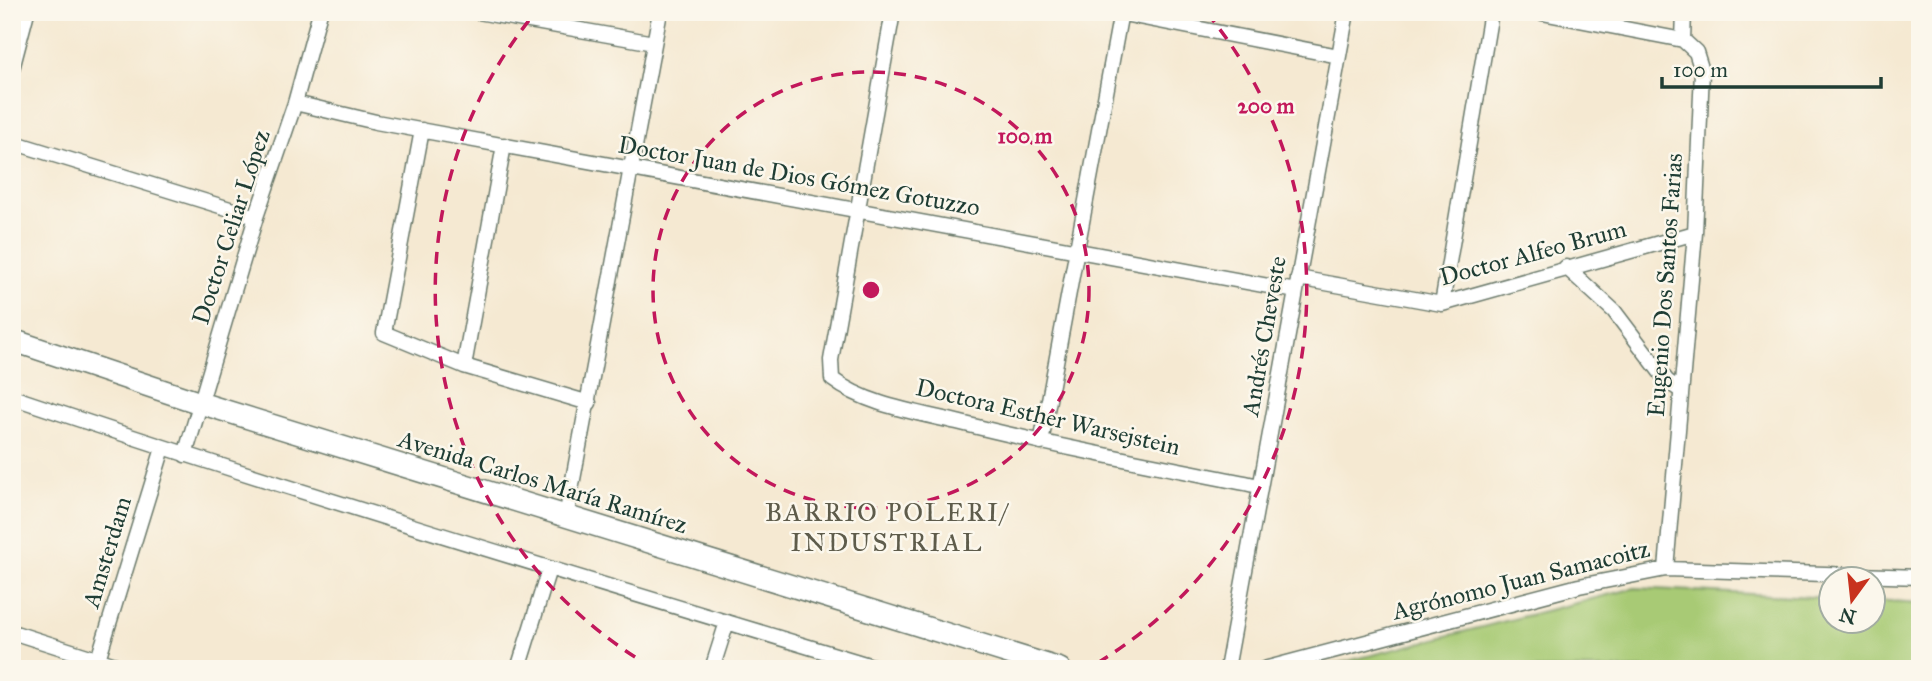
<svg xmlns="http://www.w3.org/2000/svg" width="1932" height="681" viewBox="0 0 1932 681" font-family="'IM FELL Great Primer',serif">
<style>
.green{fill:#a8ca74;stroke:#648454;stroke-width:2}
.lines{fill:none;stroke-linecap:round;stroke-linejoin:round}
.street-casing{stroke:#6a796b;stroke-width:17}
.secondary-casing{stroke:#6a796b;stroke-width:24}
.street{stroke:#fff;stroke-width:14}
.secondary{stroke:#fff;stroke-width:21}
.ring{fill:none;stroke:#c2185b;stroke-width:3.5;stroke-dasharray:12 9}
.labels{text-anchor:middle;stroke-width:5;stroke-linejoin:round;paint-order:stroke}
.street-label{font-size:24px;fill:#1f3d34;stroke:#fbf7ec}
.neighbourhood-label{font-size:26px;letter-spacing:2px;fill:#5e5c4b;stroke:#fbf7ec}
.centre{fill:#c2185b;stroke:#fbf7ec;stroke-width:3.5}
.ring-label{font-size:21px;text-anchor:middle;font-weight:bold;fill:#c2185b;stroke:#fbf7ec;stroke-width:5;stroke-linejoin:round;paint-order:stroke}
</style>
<rect width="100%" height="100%" fill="#fbf7ec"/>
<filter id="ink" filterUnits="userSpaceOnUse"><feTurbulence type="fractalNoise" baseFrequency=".0143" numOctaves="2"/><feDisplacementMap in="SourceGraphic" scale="14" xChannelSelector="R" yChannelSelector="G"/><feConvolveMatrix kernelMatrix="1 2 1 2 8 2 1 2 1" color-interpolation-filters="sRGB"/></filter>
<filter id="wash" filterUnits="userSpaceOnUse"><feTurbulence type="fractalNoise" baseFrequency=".00686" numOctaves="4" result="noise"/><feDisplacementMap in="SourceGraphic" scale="28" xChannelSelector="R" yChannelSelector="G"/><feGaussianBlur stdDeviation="1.57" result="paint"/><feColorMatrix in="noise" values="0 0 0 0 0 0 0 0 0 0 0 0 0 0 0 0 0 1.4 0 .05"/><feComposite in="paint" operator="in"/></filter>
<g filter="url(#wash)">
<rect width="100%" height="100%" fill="#f5e9d2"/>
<!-- green -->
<path class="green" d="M1635,588L1830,598V622H1872L1873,600L1920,603V669H1317Z"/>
</g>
<g filter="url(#ink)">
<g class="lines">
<!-- street casing -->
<g class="street-casing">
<path id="street" d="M478,12L654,43
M893,12L831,360L832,379C866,405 915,412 957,422C1057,447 1159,466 1260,486
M1113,12L1339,56
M1537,12L1683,40L1696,52L1702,71L1695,233L1666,569
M1683,40L1684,12
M12,69L27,12
M295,103L376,122L1296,291
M422,130L384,333L464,366L589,403
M12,142L256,217
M1566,267L1614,311L1667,381L1680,390
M1298,278L1442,304L1695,233
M1442,304L1491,12
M464,366L504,145
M12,397C300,494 591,581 882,669
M1041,443L1121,12
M185,455L256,217L295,103L320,12
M566,517L660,12
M12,632L128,669
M95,669L163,448
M518,669L549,569
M712,669L727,622
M1227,669L1347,12
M1264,669L1579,586L1666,569L1920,577"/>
</g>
<!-- secondary casing -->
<g class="secondary-casing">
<path id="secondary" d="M12,340L200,403L1060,669"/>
</g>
<!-- street -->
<use href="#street" class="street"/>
<!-- secondary -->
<use href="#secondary" class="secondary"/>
</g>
</g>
<!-- distance rings -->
<g class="ring">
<circle cx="871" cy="290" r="218"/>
<path d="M653 668A436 436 0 0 1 535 13M1207 13A436 436 0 0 1 1089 668"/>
</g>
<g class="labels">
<!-- street labels -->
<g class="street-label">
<text transform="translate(799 176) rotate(10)" y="8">Doctor Juan de Dios Gómez Gotuzzo</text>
<text transform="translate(231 227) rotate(-72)" y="8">Doctor Celiar López</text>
<text transform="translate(1533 253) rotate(-15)" y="8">Doctor Alfeo Brum</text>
<text transform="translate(1665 285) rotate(-86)" y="8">Eugenio Dos Santos Farias</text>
<text transform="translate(1264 336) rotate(-80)" y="8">Andrés Cheveste</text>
<text transform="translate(1048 417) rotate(13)" y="8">Doctora Esther Warsejstein</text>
<text transform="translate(543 482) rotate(17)" y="8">Avenida Carlos María Ramírez</text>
<text transform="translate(107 552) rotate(-73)" y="8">Amsterdam</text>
<text transform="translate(1521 580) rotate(-14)" y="8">Agrónomo Juan Samacoitz</text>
</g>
<!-- neighbourhood labels -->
<g class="neighbourhood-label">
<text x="887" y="521">BARRIO POLERI/<tspan x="887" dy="30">INDUSTRIAL</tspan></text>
</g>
</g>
<circle cx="871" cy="290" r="10" class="centre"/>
<g class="ring-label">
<text x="1266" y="113">200 m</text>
<text x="1025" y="143">100 m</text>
</g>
<!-- margin -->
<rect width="1932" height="681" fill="none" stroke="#fbf7ec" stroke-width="42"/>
<!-- north arrow -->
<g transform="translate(1852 600) rotate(195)"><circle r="33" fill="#fbf7ec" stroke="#a3ada2" stroke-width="2"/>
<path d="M0-5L12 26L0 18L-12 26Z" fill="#c8321e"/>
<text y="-10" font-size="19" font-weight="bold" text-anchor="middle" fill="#1f3d34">N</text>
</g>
<!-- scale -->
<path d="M1662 77v10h219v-10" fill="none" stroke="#1f3d34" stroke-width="3.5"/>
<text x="1673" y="77" font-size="21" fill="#1f3d34" stroke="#fbf7ec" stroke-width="5" paint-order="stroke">100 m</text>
</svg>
